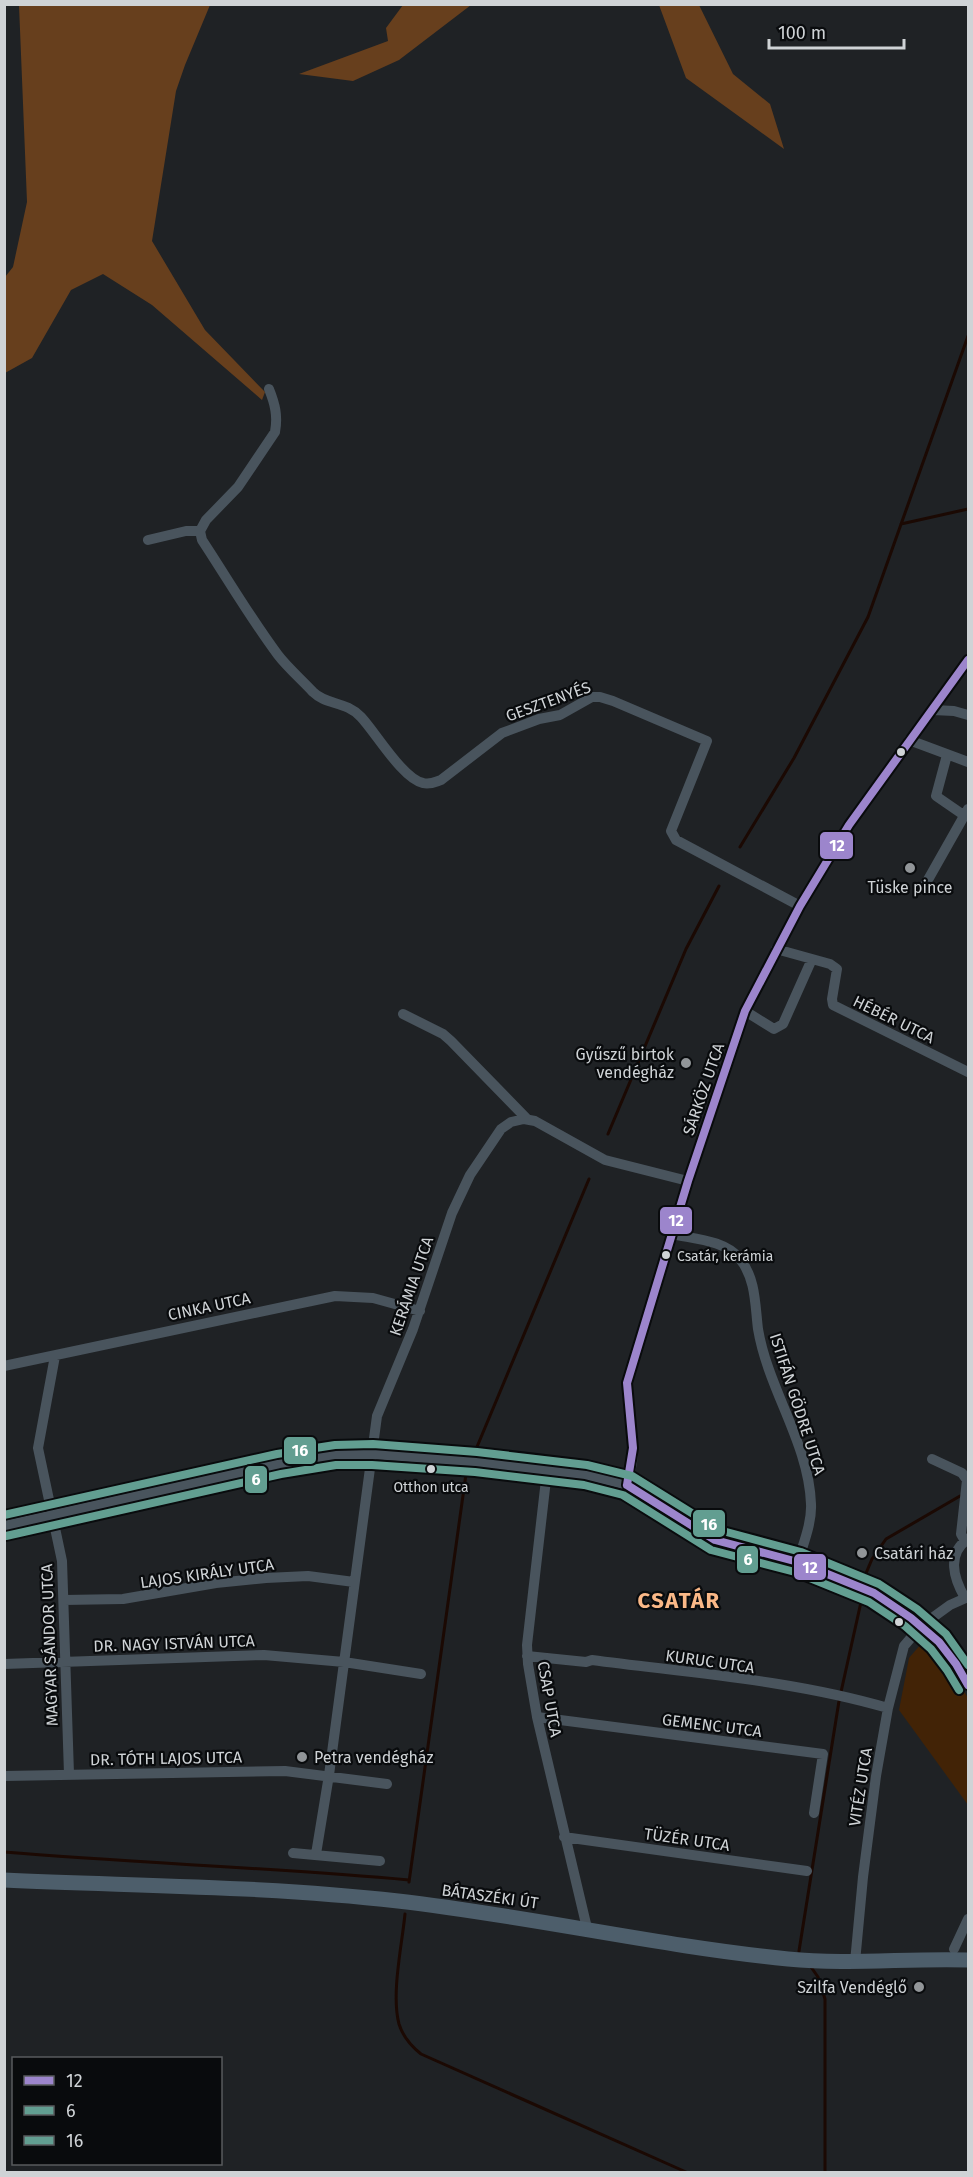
<svg xmlns="http://www.w3.org/2000/svg" width="973" height="2177" viewBox="0 0 973 2177" font-family="'Fira Sans',sans-serif">
<style>
.green{fill:#422306}
.forest{fill:#673f1d}
.lines{fill:none;stroke-linecap:round;stroke-linejoin:round}
.stream{stroke:#1b0903;stroke-width:3}
.minor{stroke:#49545d;stroke-width:10}
.primary{stroke:#4d5e6b;stroke-width:15}
.bus-1-casing{stroke:#090b0d;stroke-width:12}
.bus-2-casing{stroke:#090b0d;stroke-width:12}
.bus-3-casing{stroke:#090b0d;stroke-width:12}
.bus-1{stroke:#9c85cc;stroke-width:8}
.bus-2{stroke:#629e91;stroke-width:8}
.bus-3{stroke:#629e91;stroke-width:8}
.bus-dot{fill:#cfd3d6;stroke:#090b0d;stroke-width:2}
.poi-dot{fill:#919598;stroke:#090b0d;stroke-width:2}
.labels{text-anchor:middle;stroke-width:4.5;stroke-linejoin:round;paint-order:stroke}
.bus-label{font-size:14px;fill:#cfd3d6;stroke:#090b0d;text-anchor:start}
.street-label{font-size:16px;fill:#cfd3d6;stroke:#090b0d}
.poi-label{font-size:16px;fill:#cfd3d6;stroke:#090b0d;text-anchor:end}
.district-label{font-size:22px;font-weight:bold;letter-spacing:1.5px;fill:#fab887;stroke:#090b0d}
.line-badge{stroke:#090b0d;stroke-width:2}
.badge-label{font-size:16px;text-anchor:middle;font-weight:bold;fill:#fff}
</style>
<rect width="100%" height="100%" fill="#1f2225"/>
<!-- green -->
<path class="green" d="M927,1637L947,1663L968,1698V1805L899,1710L909,1658Z"/>
<!-- forest -->
<path class="forest" d="M19,5H210L185,65L176,91L152,241L205,330L265,392L262,400L152,305L103,274L71,290L32,358L5,373V277L13,267L27,202Z
M403,5H471L399,60L353,81L299,74L388,41L386,28Z
M659,5H699L733,74L770,104L784,149L686,78Z"/>
<g class="lines">
<!-- stream -->
<path class="stream" d="M901,524L968,509
M740,847L794,758L868,617L968,336
M608,1134L686,949L719,886
M474,1454L589,1179
M864,1578L872,1559L886,1539L960,1496
M4,1852C139,1863 275,1868 409,1880
M409,1882L466,1474
M405,1914C402,1945 391,1994 399,2024C403,2037 411,2046 421,2054L686,2172
M799,1951L839,1701L861,1602
M811,1967L818,1977L825,1999V2172"/>
<!-- minor -->
<path class="minor" d="M269,389C275,404 278,416 275,432L238,487L206,520L200,531L202,540C227,578 251,619 278,655C288,668 302,680 313,692C326,705 346,701 361,717C376,733 403,779 423,783C430,785 435,782 441,780L502,733L539,719L560,715L592,697H600L613,701L707,741L671,831L676,840L800,906
M148,540L186,531H200
M933,710L954,711L968,715
M909,740L968,762
M947,755L936,796L965,816
M925,885L968,809
M776,949L830,964L837,969L832,999L833,1005L968,1072
M745,1011L774,1029L783,1024L812,959
M403,1014L443,1034L451,1041L528,1120
M672,1234C694,1239 725,1240 740,1259C756,1279 755,1305 758,1329C768,1389 809,1444 811,1504C812,1523 803,1544 798,1562
M55,1356L38,1448L62,1561L69,1774
M4,1366L335,1296L373,1298L420,1311
M932,1459L962,1473L967,1480L961,1534L965,1541
M547,1471L527,1645L528,1664L537,1717L587,1928
M627,1485L632,1463L633,1448L627,1383L688,1181L745,1011L800,906L849,825L968,660
M4,1526L279,1464L335,1455L372,1454L476,1462L586,1475L627,1485L715,1540L798,1562L874,1593L911,1618L939,1642L956,1664L968,1685
M965,1598C954,1579 946,1554 968,1539
M64,1600L123,1599L216,1583L266,1578L308,1576L354,1582
M527,1656L586,1662L592,1660C690,1673 792,1680 888,1708
M4,1664L264,1655L344,1662L421,1674
M537,1717L823,1754L814,1813
M4,1776L285,1771L387,1784
M564,1837L807,1871
M293,1853L380,1861
M316,1854L329,1775L377,1416L413,1329L452,1213L470,1175L501,1129L511,1122L524,1119L535,1121L605,1160L688,1181
M954,1949L968,1919
M855,1962L863,1877L876,1776L888,1708L904,1646L921,1626L950,1605L968,1597"/>
<!-- primary -->
<path class="primary" d="M4,1880C136,1886 268,1886 398,1901C529,1916 658,1946 788,1959C848,1965 908,1958 968,1960"/>
<!-- bus-1 casing -->
<g class="bus-1-casing">
<path id="bus-1" d="M627,1485L633,1448L627,1383L688,1181L745,1011L800,906L849,825L968,660
M627,1485L715,1540L798,1562L874,1593L911,1618L939,1642L956,1664L968,1685"/>
</g>
<!-- bus-2 casing -->
<g class="bus-2-casing">
<path id="bus-2" d="M6,1536L281,1474L336,1465H372L475,1472L584,1485L623,1495L711,1550L795,1572L869,1602L905,1626L931,1649L947,1670L959,1690"/>
</g>
<!-- bus-3 casing -->
<g class="bus-3-casing">
<path id="bus-3" d="M4,1515L277,1454L335,1445L373,1444L477,1452L587,1465L632,1476L719,1530L801,1552L879,1584L917,1609L946,1634L968,1665"/>
</g>
<!-- bus-1 -->
<use href="#bus-1" class="bus-1"/>
<!-- bus-2 -->
<use href="#bus-2" class="bus-2"/>
<!-- bus-3 -->
<use href="#bus-3" class="bus-3"/>
</g>
<!-- markers -->
<g class="bus-dot">
<circle cx="901" cy="752" r="5"/>
<circle cx="666" cy="1255" r="5"/>
<circle cx="431" cy="1469" r="5"/>
<circle cx="899" cy="1622" r="5"/>
</g>
<g class="poi-dot">
<circle cx="910" cy="868" r="6"/>
<circle cx="686" cy="1063" r="6"/>
<circle cx="862" cy="1553" r="6"/>
<circle cx="302" cy="1757" r="6"/>
<circle cx="919" cy="1987" r="6"/>
</g>
<g class="labels">
<!-- bus labels -->
<g class="bus-label">
<text x="677" y="1261">Csatár, kerámia</text>
<text x="431" y="1492" text-anchor="middle">Otthon utca</text>
</g>
<!-- street labels -->
<g class="street-label">
<text transform="translate(548 701) rotate(-20)" y="6">GESZTENYÉS</text>
<text transform="translate(894 1019) rotate(26)" y="6">HÉBÉR UTCA</text>
<text transform="translate(703 1089) rotate(-71)" y="6">SÁRKÖZ UTCA</text>
<text transform="translate(411 1286) rotate(-71)" y="6">KERÁMIA UTCA</text>
<text transform="translate(209 1306) rotate(-12)" y="6">CINKA UTCA</text>
<text transform="translate(798 1404) rotate(72)" y="6">ISTIFÁN GÖDRE UTCA</text>
<text transform="translate(207 1573) rotate(-8)" y="6">LAJOS KIRÁLY UTCA</text>
<text transform="translate(174 1643) rotate(-2)" y="6">DR. NAGY ISTVÁN UTCA</text>
<text transform="translate(49 1645) rotate(-92)" y="6">MAGYAR SÁNDOR UTCA</text>
<text transform="translate(710 1661) rotate(8)" y="6">KURUC UTCA</text>
<text transform="translate(550 1699) rotate(80)" y="6">CSAP UTCA</text>
<text transform="translate(712 1725) rotate(7)" y="6">GEMENC UTCA</text>
<text transform="translate(166 1758) rotate(-1)" y="6">DR. TÓTH LAJOS UTCA</text>
<text transform="translate(860 1787) rotate(-81)" y="6">VITÉZ UTCA</text>
<text transform="translate(687 1839) rotate(8)" y="6">TÜZÉR UTCA</text>
<text transform="translate(490 1896) rotate(8)" y="6">BÁTASZÉKI ÚT</text>
</g>
<!-- poi labels -->
<g class="poi-label">
<text x="910" y="893" text-anchor="middle">Tüske pince</text>
<text x="674" y="1060">Gyűszű birtok<tspan x="674" dy="18">vendégház</tspan></text>
<text x="874" y="1559" text-anchor="start">Csatári ház</text>
<text x="314" y="1763" text-anchor="start">Petra vendégház</text>
<text x="907" y="1993">Szilfa Vendéglő</text>
</g>
<!-- district labels -->
<g class="district-label">
<text x="679" y="1608">CSATÁR</text>
</g>
</g>
<g class="line-badge">
<rect x="819" y="831" width="35" height="29" rx="6" fill="#9c85cc"/>
<rect x="659" y="1206" width="34" height="29" rx="6" fill="#9c85cc"/>
<rect x="283" y="1436" width="34" height="29" rx="6" fill="#629e91"/>
<rect x="244" y="1465" width="24" height="29" rx="6" fill="#629e91"/>
<rect x="692" y="1509" width="34" height="29" rx="6" fill="#629e91"/>
<rect x="736" y="1545" width="23" height="29" rx="6" fill="#629e91"/>
<rect x="793" y="1553" width="34" height="28" rx="6" fill="#9c85cc"/>
</g>
<g class="badge-label">
<text x="837" y="851">12</text>
<text x="676" y="1226">12</text>
<text x="300" y="1456">16</text>
<text x="256" y="1485">6</text>
<text x="709" y="1530">16</text>
<text x="748" y="1565">6</text>
<text x="810" y="1573">12</text>
</g>
<!-- border -->
<rect width="973" height="2177" fill="none" stroke="#cfd3d6" stroke-width="12"/>
<!-- legend -->
<rect x="12" y="2057" width="210" height="108" fill="#090b0d" stroke="#585b5d" stroke-width="1.5"/>
<rect x="24" y="2076" width="30" height="9" fill="#9c85cc" stroke="#585b5d" stroke-width="1.5"/>
<text x="66" y="2087" font-size="18" fill="#cfd3d6">12</text>
<rect x="24" y="2106" width="30" height="9" fill="#629e91" stroke="#585b5d" stroke-width="1.5"/>
<text x="66" y="2117" font-size="18" fill="#cfd3d6">6</text>
<rect x="24" y="2136" width="30" height="9" fill="#629e91" stroke="#585b5d" stroke-width="1.5"/>
<text x="66" y="2147" font-size="18" fill="#cfd3d6">16</text>
<!-- scale -->
<path d="M769 39v9h135v-9" fill="none" stroke="#cfd3d6" stroke-width="3"/>
<text x="778" y="39" font-size="18" fill="#cfd3d6" stroke="#090b0d" stroke-width="4.5" paint-order="stroke">100 m</text>
</svg>
